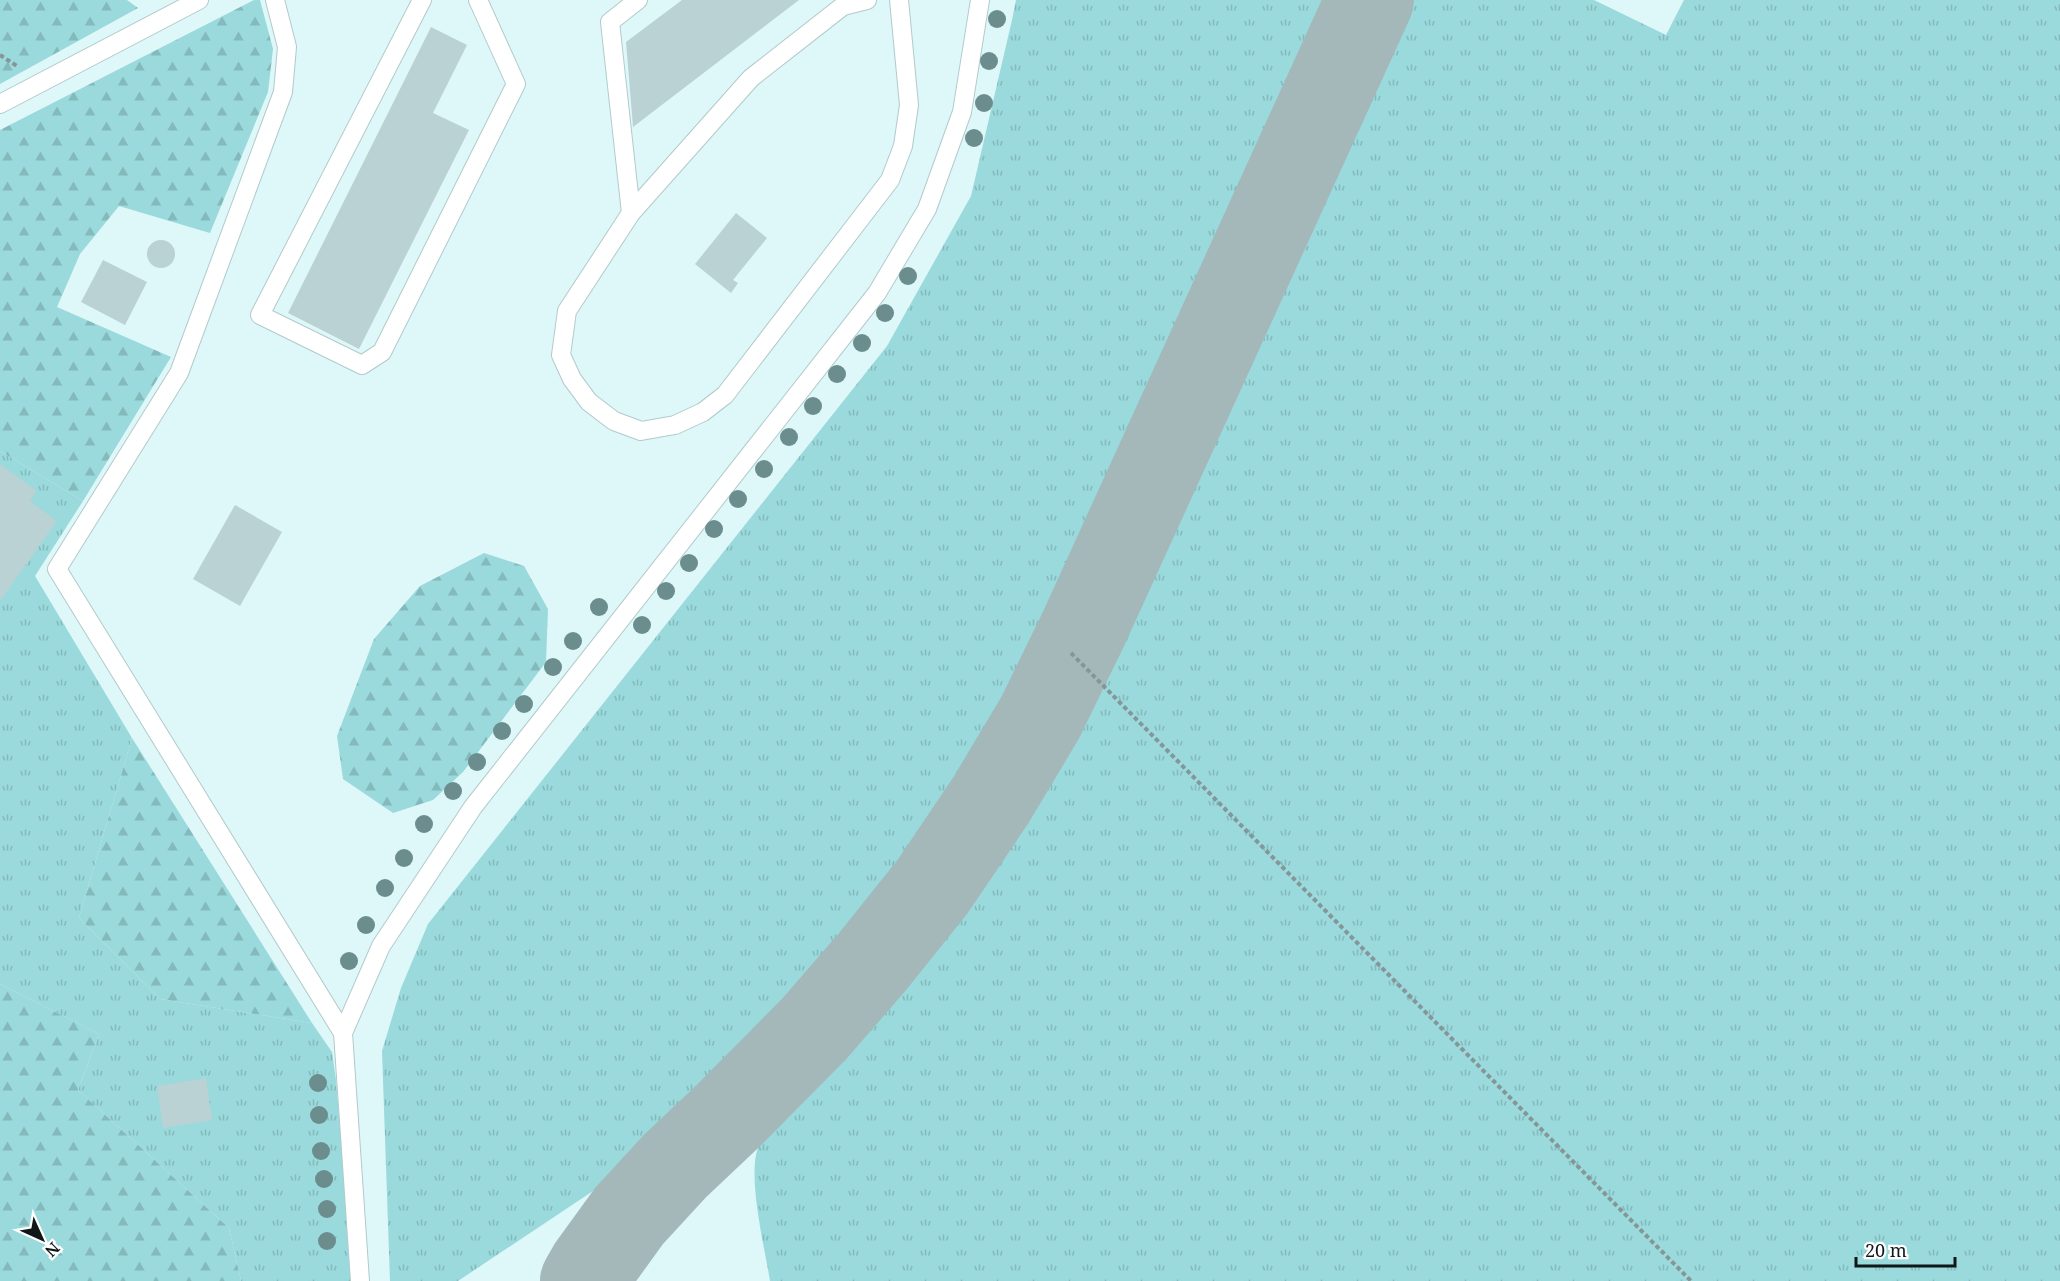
<svg xmlns="http://www.w3.org/2000/svg" width="2060" height="1281" viewBox="0 0 2060 1281" font-family="'Noto Serif',serif">
<style>
.grass{fill:url(#grass-tufts)}
.forest{fill:url(#forest-firs)}
.lines{fill:none;stroke-linecap:round;stroke-linejoin:round}
.taxiway{stroke:#a4b8ba;stroke-width:88}
.building{fill:#bad2d3}
.service-casing{stroke:#b2cacb;stroke-width:20}
.path{stroke:#859697;stroke-width:4;stroke-dasharray:4.5 3;stroke-linecap:butt}
.service{stroke:#fff;stroke-width:18}
.tree{fill:#6c8d8e}
</style>
<defs>
<pattern id="grass-tufts" width="24" height="20" patternUnits="userSpaceOnUse" patternTransform="scale(1.5)"><rect width="24" height="20" fill="#9ad9dc"/><path d="M3 7l-1-3M5 7V3M7 7l1-3M15 17l-1-3M17 17v-4M19 17l1-3" fill="none" stroke="#84babc"/></pattern>
<pattern id="forest-firs" width="22" height="20" patternUnits="userSpaceOnUse" patternTransform="scale(1.5)"><rect width="22" height="20" fill="#9ad9dc"/><path d="M5 1l3.5 6h-7zM16 11l3.5 6h-7z" fill="#84babc"/></pattern>
</defs>
<rect width="100%" height="100%" fill="#def7f8"/>
<!-- grass -->
<path class="grass" d="M1016,0H1334L1062,591L973,760L870,915L791,1008L706,1092L605,1183L458,1281H390L382,1051L401,988L428,924L887,346L971,196L1012,20Z
M1410,0H1594L1666,35L1684,0H2060V1281H770C765,1249 747,1177 758,1148C764,1133 776,1119 786,1106L919,958L977,878L1082,707Z
M0,451L83,501L35,576L132,738L79,918L160,999L312,1023L332,1052L336,1080L353,1281H241L229,1228L78,1090L99,1034L0,984Z"/>
<!-- forest -->
<path class="forest" d="M0,0H127L138,8L0,84Z
M254,0H260L273,49L268,92L210,233L119,206L80,254L57,307L171,357L83,501L0,451V130Z
M484,553L524,566L548,609L546,662L463,772L433,800L393,813L343,779L337,736L374,639L420,586Z
M132,738L312,1023L160,999L79,918Z
M0,984L99,1034L78,1090L229,1228L241,1281H0Z"/>
<g class="lines">
<!-- taxiway -->
<path class="taxiway" d="M584,1281L592,1267L629,1216L675,1166L728,1116L815,1028L873,961L933,886L991,800L1040,718L1083,630L1370,0"/>
</g>
<!-- building -->
<path class="building" d="M682,0H799L633,127L626,42Z
M431,27L467,45L433,113L469,130L359,349L288,313Z
M736,213L767,238L733,280L738,283L731,293L695,264Z
M147 254a14 14 0 1 1 28 0a14 14 0 1 1-28 0Z
M103,260L147,282L125,325L81,302Z
M0,464L37,491L30,501L57,521L0,601Z
M235,505L282,532L240,606L193,579Z
M206,1078L212,1120L163,1128L157,1086Z"/>
<g class="lines">
<!-- service casing -->
<g class="service-casing">
<path id="service" d="M275,0L287,47L283,92L179,373L57,569L343,1033
M422,0L260,315L362,365L382,352L516,84L478,0
M638,0L610,22L631,213L567,311L561,355L572,379L589,402L614,421L641,431L675,425L703,412L725,395L890,180L903,146L909,105L899,0
M0,104L199,0
M631,213L751,78L843,6L867,0
M360,1281L343,1033L381,946L473,807L877,293L927,209L962,112L980,0"/>
</g>
<!-- path -->
<path class="path" d="M0,55L17,66
M1071,653L1691,1281"/>
<!-- service -->
<use href="#service" class="service"/>
</g>
<!-- trees -->
<g class="tree">
<circle cx="997" cy="19" r="9"/>
<circle cx="989" cy="61" r="9"/>
<circle cx="984" cy="103" r="9"/>
<circle cx="974" cy="138" r="9"/>
<circle cx="908" cy="276" r="9"/>
<circle cx="885" cy="313" r="9"/>
<circle cx="862" cy="343" r="9"/>
<circle cx="837" cy="374" r="9"/>
<circle cx="813" cy="406" r="9"/>
<circle cx="789" cy="437" r="9"/>
<circle cx="764" cy="469" r="9"/>
<circle cx="738" cy="499" r="9"/>
<circle cx="714" cy="529" r="9"/>
<circle cx="689" cy="563" r="9"/>
<circle cx="666" cy="591" r="9"/>
<circle cx="599" cy="607" r="9"/>
<circle cx="642" cy="625" r="9"/>
<circle cx="573" cy="641" r="9"/>
<circle cx="553" cy="667" r="9"/>
<circle cx="524" cy="704" r="9"/>
<circle cx="502" cy="731" r="9"/>
<circle cx="477" cy="762" r="9"/>
<circle cx="453" cy="791" r="9"/>
<circle cx="424" cy="824" r="9"/>
<circle cx="404" cy="858" r="9"/>
<circle cx="385" cy="888" r="9"/>
<circle cx="366" cy="925" r="9"/>
<circle cx="349" cy="961" r="9"/>
<circle cx="318" cy="1083" r="9"/>
<circle cx="319" cy="1115" r="9"/>
<circle cx="321" cy="1151" r="9"/>
<circle cx="324" cy="1179" r="9"/>
<circle cx="327" cy="1209" r="9"/>
<circle cx="327" cy="1241" r="9"/>
</g>
<!-- north arrow -->
<g transform="translate(42 1239) rotate(135)" stroke="#ffffff" stroke-width="4.5" paint-order="stroke">
<path d="M0-4.5L10 22L0 15L-10 22Z" fill="#0f1718"/>
<text y="-9" font-size="16" font-weight="bold" text-anchor="middle" fill="#0f1718">N</text>
</g>
<!-- scale -->
<path d="M1856 1257v9h99v-9" fill="none" stroke="#0f1718" stroke-width="3"/>
<text x="1865" y="1257" font-size="18" fill="#0f1718" stroke="#ffffff" stroke-width="4.5" paint-order="stroke">20 m</text>
</svg>
